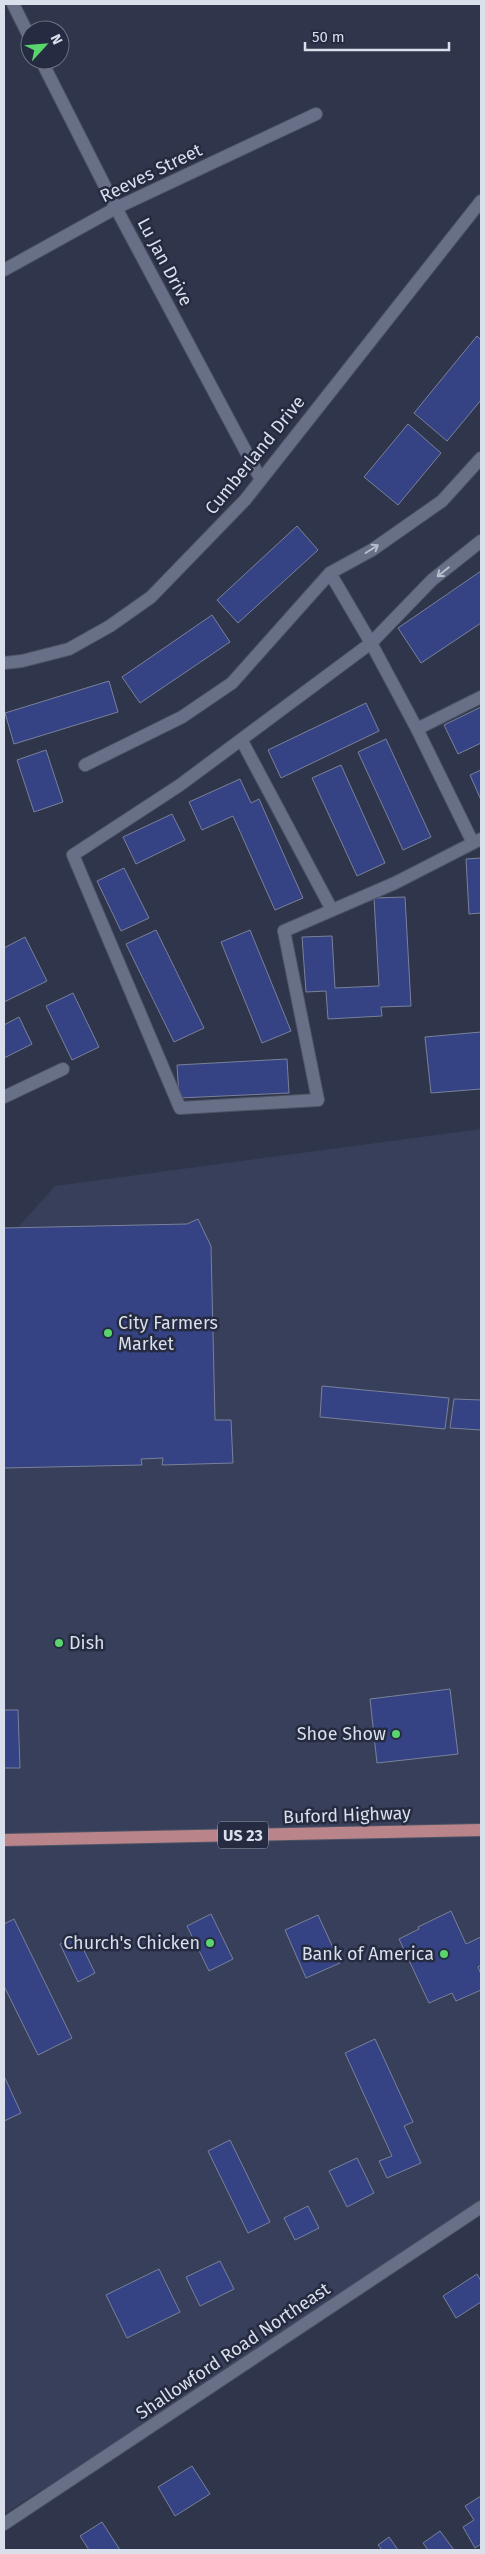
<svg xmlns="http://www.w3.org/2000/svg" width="485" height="2554" viewBox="0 0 485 2554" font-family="'Fira Sans',sans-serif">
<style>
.built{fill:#373f5a}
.building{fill:#354384;stroke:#79819a}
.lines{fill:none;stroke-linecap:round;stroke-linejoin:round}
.street-casing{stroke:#4e5365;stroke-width:14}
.secondary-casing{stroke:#4e5365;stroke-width:14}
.primary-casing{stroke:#4e5365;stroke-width:14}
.street{stroke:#687088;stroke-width:12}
.secondary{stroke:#687088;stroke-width:12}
.primary{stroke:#ba848b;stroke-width:12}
.oneway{stroke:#b8bece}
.poi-dot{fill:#5ad56e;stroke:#252b40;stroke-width:2}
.labels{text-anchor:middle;stroke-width:5;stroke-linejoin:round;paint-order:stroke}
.shield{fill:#252b40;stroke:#a4a9b8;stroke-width:1}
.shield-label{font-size:16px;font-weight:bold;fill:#dadfec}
.street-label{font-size:18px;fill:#dadfec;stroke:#252b40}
.poi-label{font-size:18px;fill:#dadfec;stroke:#252b40;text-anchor:end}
</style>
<rect width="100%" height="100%" fill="#2f354a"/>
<!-- built -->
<path class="built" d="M481,1129V2208L376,2277L4,2514V1243L55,1186Z"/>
<!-- building -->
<path class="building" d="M477,336L481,340V400L447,441L414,413Z
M408,424L441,453L398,505L364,477Z
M297,526L318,550L238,623L217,600Z
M481,571V623L421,663L398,628Z
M212,615L230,642L140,703L122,677Z
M109,681L118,712L14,744L5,713Z
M366,703L379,731L281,778L268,750Z
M481,707V743L458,754L444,725Z
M386,739L431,837L403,850L358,752Z
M46,750L63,802L34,812L17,760Z
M341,765L385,863L357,876L312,778Z
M481,770V800L470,775Z
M240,779L251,803L259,799L303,898L275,910L233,816L202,830L189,802Z
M172,814L185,840L136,864L123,837Z
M481,858V913L469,914L466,859Z
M124,868L149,918L121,931L97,881Z
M405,897L411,1006L381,1007L382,1016L328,1019L326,991L306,992L302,937L332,936L335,988L379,986L374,898Z
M156,930L204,1028L174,1042L126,944Z
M250,930L291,1031L262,1043L221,942Z
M25,937L47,981L4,1002V948Z
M73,993L99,1047L72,1060L46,1006Z
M19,1017L32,1044L4,1058V1025Z
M481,1032V1089L431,1093L425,1037Z
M287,1059L289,1093L179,1098L177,1065Z
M198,1219L211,1246L215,1420H231L233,1463L162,1465L163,1458L141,1459L142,1465L4,1468V1228L187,1224Z
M322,1386L449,1398L445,1429L320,1417Z
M454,1399L481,1400V1430L450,1428Z
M450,1689L458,1754L377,1763L370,1699Z
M4,1710H18L20,1768H4Z
M451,1911L466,1944L481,1937V1965L478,1967L481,1974V1990L456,2001L452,1993L429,2003L399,1939L419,1929L418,1927Z
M211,1914L233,1959L209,1971L187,1926Z
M318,1915L340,1963L306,1978L285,1930Z
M14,1919L72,2038L38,2055L4,1986V1924Z
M77,1936L95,1973L78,1982L60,1944Z
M375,2039L413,2122L404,2126L421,2163L387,2178L379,2161L392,2156L345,2053Z
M4,2076L21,2113L4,2121Z
M230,2140L270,2222L248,2233L208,2151Z
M357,2158L374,2193L347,2207L329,2171Z
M308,2206L319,2228L295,2240L284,2218Z
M220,2261L234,2289L200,2306L186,2277Z
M159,2269L180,2312L127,2338L106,2295Z
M477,2274L481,2281V2302L456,2318L443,2296Z
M192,2466L210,2494L175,2516L158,2487Z
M481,2496V2544L475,2548L463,2527L474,2520L465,2506Z
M102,2522L120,2550H89L80,2536Z
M440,2531L454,2550H428L423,2543Z
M389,2537L398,2550H382L378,2545Z"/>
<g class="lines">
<!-- street casing -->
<g class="street-casing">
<path id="street" d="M13,4L30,38
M41,60L116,208L260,478
M4,270L116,208L316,114
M330,573L371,643L432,580L481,541
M4,663L22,661L69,649L110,626L151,597L245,500L481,201
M481,697L417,729L473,843L481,839
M417,729L371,643L180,785L73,855L180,1108L318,1100L284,931L395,883L473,843
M242,741L332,910
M85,765L182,717L232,683L330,573L372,550L442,501L481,458
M4,1097L63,1069"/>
</g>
<!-- secondary casing -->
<g class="secondary-casing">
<path id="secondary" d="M4,2524L481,2207"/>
</g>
<!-- primary casing -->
<g class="primary-casing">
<path id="primary" d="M4,1840L481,1830"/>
</g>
<!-- street -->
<use href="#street" class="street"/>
<!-- secondary -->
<use href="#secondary" class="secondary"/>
<!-- primary -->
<use href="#primary" class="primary"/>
</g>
<!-- one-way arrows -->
<defs><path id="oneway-shaft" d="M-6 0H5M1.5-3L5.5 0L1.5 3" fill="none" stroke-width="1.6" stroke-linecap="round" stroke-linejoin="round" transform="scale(1.25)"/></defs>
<g class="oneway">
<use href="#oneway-shaft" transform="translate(372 549) rotate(-32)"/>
<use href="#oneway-shaft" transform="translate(443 572) rotate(141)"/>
</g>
<!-- markers -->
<g class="poi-dot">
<circle cx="108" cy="1333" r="5"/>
<circle cx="59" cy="1643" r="5"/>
<circle cx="396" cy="1734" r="5"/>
<circle cx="210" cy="1943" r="5"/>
<circle cx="444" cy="1954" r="5"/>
</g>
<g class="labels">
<!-- shield labels -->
<rect class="shield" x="218" y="1821.5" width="50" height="27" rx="4"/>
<g class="shield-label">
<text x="243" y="1841">US 23</text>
</g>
<!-- street labels -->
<g class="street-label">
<text transform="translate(151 173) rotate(-26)" y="6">Reeves Street</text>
<text transform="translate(165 262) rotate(62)" y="6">Lu Jan Drive</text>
<text transform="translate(255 455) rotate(-51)" y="6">Cumberland Drive</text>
<text transform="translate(347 1815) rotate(-2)" y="6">Buford Highway</text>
<text transform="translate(233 2351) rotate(-34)" y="6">Shallowford Road Northeast</text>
</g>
<!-- poi labels -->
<g class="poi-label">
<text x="118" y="1329" text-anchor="start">City Farmers<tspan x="118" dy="21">Market</tspan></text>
<text x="69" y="1649" text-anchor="start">Dish</text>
<text x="386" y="1740">Shoe Show</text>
<text x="200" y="1949">Church's Chicken</text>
<text x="434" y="1960">Bank of America</text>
</g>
</g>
<!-- border -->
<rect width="485" height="2554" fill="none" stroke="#dadfec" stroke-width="10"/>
<!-- north arrow -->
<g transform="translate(45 45) rotate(64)"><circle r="24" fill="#252b40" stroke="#6d7385"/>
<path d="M0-4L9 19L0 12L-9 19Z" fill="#5ad56e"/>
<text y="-8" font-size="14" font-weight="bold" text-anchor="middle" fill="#dadfec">N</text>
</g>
<!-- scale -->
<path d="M305 42v8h144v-8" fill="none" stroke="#dadfec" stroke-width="2.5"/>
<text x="312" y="42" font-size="15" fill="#dadfec" stroke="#252b40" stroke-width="4" paint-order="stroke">50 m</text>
</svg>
